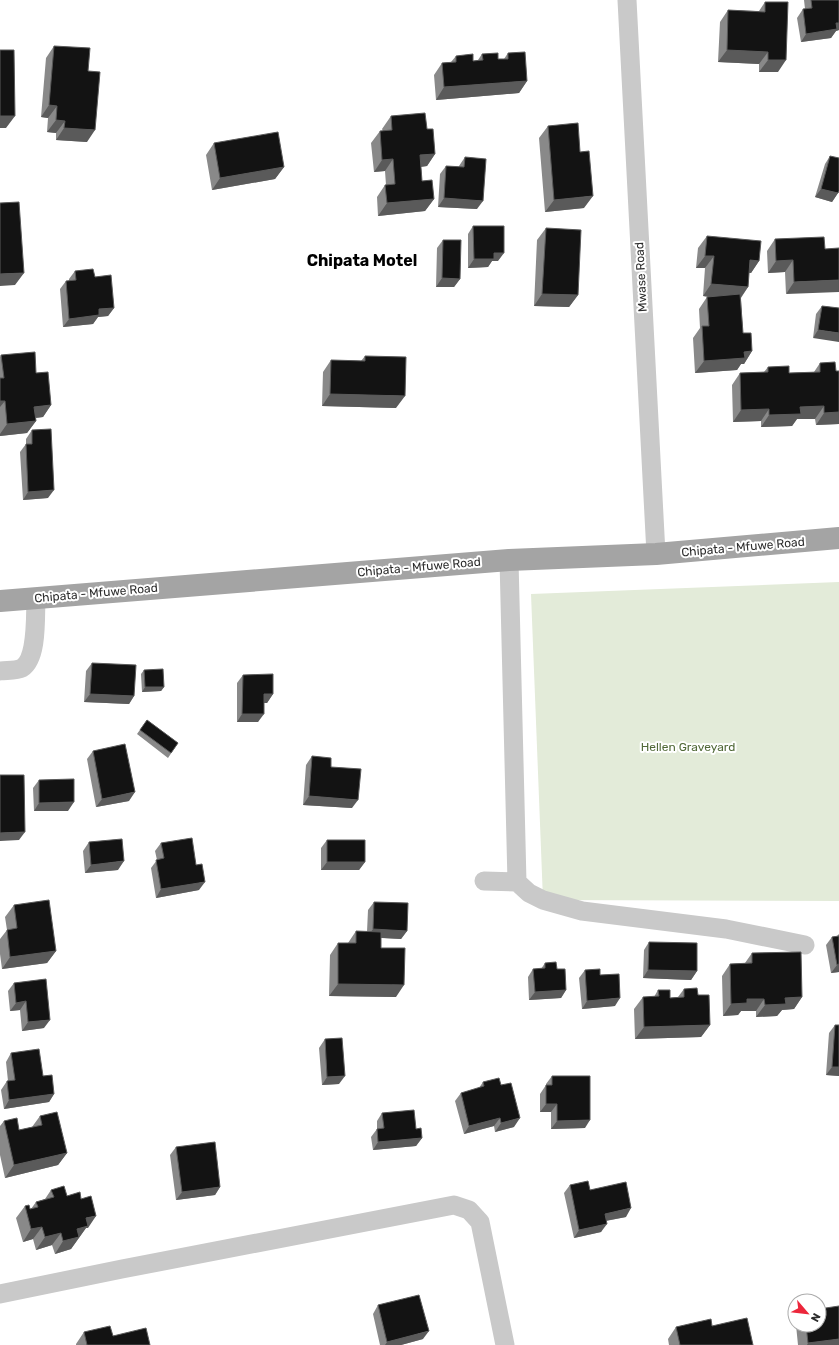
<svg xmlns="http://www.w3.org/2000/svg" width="839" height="1345" viewBox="0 0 839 1345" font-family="Rubik,sans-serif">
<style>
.green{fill:#e3ebd9}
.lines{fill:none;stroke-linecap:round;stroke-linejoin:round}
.minor{stroke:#c9c9c9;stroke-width:19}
.primary{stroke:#a4a4a4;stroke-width:22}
.wall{fill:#898989}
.shaded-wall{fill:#5a5a5a}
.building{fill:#131313;stroke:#5a5a5a}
.labels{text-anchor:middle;stroke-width:4;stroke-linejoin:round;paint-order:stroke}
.street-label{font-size:12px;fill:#2c2c2c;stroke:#fff}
.park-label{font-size:12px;fill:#516938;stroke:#fff}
.district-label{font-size:16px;font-weight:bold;fill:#000;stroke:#fff}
</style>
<rect width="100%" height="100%" fill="#fff"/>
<!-- green -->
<path class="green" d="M839,582V901L543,900L531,594Z"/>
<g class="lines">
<!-- minor -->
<path class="minor" d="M627,0L656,554
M0,671C6,670 16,671 22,668C38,658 35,616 36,598
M484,881L517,882L509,560
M517,882L529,893L543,900L582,911L726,929L805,945
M0,1294L122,1269L454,1205L469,1210L480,1222L505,1345"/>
<!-- primary -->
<path class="primary" d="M0,601L509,560L656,554L839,538"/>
</g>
<!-- wall -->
<path class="wall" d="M804,0H839V30L836,31L831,38L801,42L797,18L803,9H805Z
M765,2L778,72H759V64L718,62L720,22L728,10L759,11Z
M54,46L88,71L87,142L56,140V133L47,132L48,118L41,117L46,58Z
M508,53L527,81L519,93L436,100L434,75L442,63L451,62L456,56L473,61L478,60L482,54L498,59H504Z
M391,116L427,129L435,154L427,166L421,167L422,181L434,199L425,211L378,216L377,197L385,185H386L385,171L374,172L371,143L380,131H383L382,129Z
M548,126L584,208L545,212L539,138Z
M214,143L284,167L275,179L212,190L206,155Z
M830,156L838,193L832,202L815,197L825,164Z
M465,157L477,209L438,207L440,174L446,166L459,167V166Z
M473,226L498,261H492L488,267L468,268V234Z
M546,228L578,295L569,307L534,306L537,240Z
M707,236L759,261L751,273H749L748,287L741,298L743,333L752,351L744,364H741L737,370L695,373L693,338L700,328L699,309L707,297H708L703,296L705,268H696L698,248Z
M775,239L825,249L786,294L785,272L768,273L767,251Z
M443,240L460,279L454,287H436L437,248Z
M75,271L95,277L114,308L108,316L98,317L93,324L63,327L60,289L66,281H69V279Z
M822,306L839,308L813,338L816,314Z
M1,355L36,373L51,405L43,417L36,418V421L27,433L0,436V357Z
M365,356L396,408L322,406L323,372L331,360L361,361Z
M820,363L836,371H839V424L816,425L815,419H797L792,426L761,427V421L733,422L732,385L740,373L764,372L768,367L789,373L814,372Z
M32,430L48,498L23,500L20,452L26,444V439Z
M92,663L134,696L129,704L84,702L86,671Z
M144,670L164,687L161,691L142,692L141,674Z
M243,675L273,694L267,703H264L258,722H237V683Z
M147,720L178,743L168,758L137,734Z
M93,751L129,801L96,807L87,759Z
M312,756L331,767L352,808L303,805L306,765Z
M39,780L68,811H34L33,788Z
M327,840L365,862L359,870H321V848Z
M89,842L118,870L85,873L83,851Z
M161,843L196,865L199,890L156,898L151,868L157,860L155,851Z
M374,902L407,931L401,939L381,938V948L396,997L329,996L330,955L338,943H348L356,931L367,932L368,910Z
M14,905L56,951L47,963L2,969L0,954V939L7,930L5,917Z
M839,934V972L831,973L826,945L832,937L837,936Z
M649,942L697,971L691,980L643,978L644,950Z
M752,953L802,997L794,1009L782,1010L777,1016L756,1017V1011H741L738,1015L723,1016L722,976L730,964L745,963Z
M545,963L557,969L566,990L561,998L529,1000L528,977L533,969H541Z
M585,970L600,975L615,1006L582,1009L579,978Z
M14,983L44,1028L22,1031L20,1010L10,1011L8,991Z
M684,989L698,995L710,1025L701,1037L635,1039L634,1009L643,997H654L658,990L670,998L678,997Z
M835,1025H839V1076L826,1075L829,1033Z
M325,1039L339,1084L322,1085L319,1048Z
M11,1053L54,1094L49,1102L4,1109L1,1090L7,1081H8L6,1062Z
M552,1076L585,1128L551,1129V1112H540V1094L546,1085V1084Z
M483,1082L501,1085L514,1127L495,1132L494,1126L464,1134L455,1101L461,1093L479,1088Z
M382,1113L416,1129L422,1138L416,1146L373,1150L371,1137L377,1129V1121Z
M40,1116L67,1153L58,1165L5,1178L0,1155V1126L4,1121L19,1130L32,1127Z
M176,1147L220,1187L215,1195L176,1200L170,1155Z
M570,1185L590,1190L626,1217L606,1221L601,1232L574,1238L564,1193Z
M51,1190L67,1196L88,1228H86L71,1249L55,1254L52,1245L36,1250L33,1239L23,1242L16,1218L25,1206L30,1209H31L36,1202L45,1199Z
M378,1305L423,1339L401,1345H380L373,1314Z
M796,1325H819L839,1345H798Z
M712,1326L753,1345H669L668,1339L676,1327Z
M84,1332L113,1336L150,1345H76V1344Z"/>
<!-- shaded-wall -->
<path class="shaded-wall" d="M836,23H839V30L836,31L831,38L801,42L806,34Z
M727,50L768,52L759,64L718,62Z
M768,60H786L778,72H759Z
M527,81L519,93L436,100L444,87Z
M49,105L57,106L48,118L41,117Z
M0,116H15L6,128H0Z
M56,120L65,121L56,133L47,132Z
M64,128L95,130L87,142L56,140Z
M435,154L427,166L411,168L420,155Z
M393,159L385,171L374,172L382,160Z
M284,167L275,179L212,190L220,178Z
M821,189L838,193L832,202L815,197Z
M593,196L584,208L545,212L554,200Z
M444,198L483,201L477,209L438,207Z
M434,199L425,211L378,216L387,203Z
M494,253H504L498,261H492L488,267L468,268L474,259Z
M705,256H714L705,268H696Z
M750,260L759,261L751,273L742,272Z
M793,260L785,272L768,273L776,261Z
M24,273L15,285L0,286V274Z
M442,278L460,279L454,287H436Z
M839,280V292L786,294L794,282Z
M711,284L748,287L739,300L703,296Z
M542,294L578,295L569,307L534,306Z
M114,308L108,316L98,317L93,324L63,327L69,319L99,309Z
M818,330L839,333V342L813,338Z
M752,351L744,364H741L737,370L695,373L704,361L744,352Z
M330,394L405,396L396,408L322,406Z
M0,401H5L0,407Z
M51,405L43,417L26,419L34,407Z
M824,406L815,419H797L792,426L761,427L769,415L800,407Z
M769,409L761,421L733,422L741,410Z
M839,412V424L816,425L824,413Z
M36,421L27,433L0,436V434L7,424Z
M54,490L48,498L23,500L28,492Z
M145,687H164L161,691L142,692Z
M90,694L134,696L129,704L84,702Z
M264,694H273L267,703H258Z
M242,714H264L258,722H237Z
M135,792L129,801L96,807L102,799Z
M309,796L358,800L352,808L303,805Z
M74,802L68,811H34L39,803Z
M25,832L19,840L0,841V833Z
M124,861L118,870L85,873L91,865Z
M327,862H365L359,870H321Z
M205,882L199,890L156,898L161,889Z
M373,929L407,931L401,939L367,937Z
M56,951L47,963L2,969L10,957Z
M839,964V972L831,973L837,965Z
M648,970L697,971L691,980L643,978Z
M338,984L404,985L396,997L329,996Z
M566,990L561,998L529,1000L535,992Z
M802,997L794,1009L782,1010L777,1016L756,1017L765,1005L785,998Z
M620,998L615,1006L582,1009L587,1001Z
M747,999H764L756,1011H741L738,1015L723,1016L731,1004Z
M26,1001L20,1010L10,1011L16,1003Z
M50,1020L44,1028L22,1031L28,1022Z
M710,1025L701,1037L635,1039L644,1027Z
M832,1067H839V1076L826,1075Z
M345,1076L339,1084L322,1085L327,1077Z
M54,1094L49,1102L4,1109L9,1100Z
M546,1104H557L551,1112H540Z
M500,1118L494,1126L464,1134L469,1126Z
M520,1118L514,1127L495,1132L501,1123Z
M590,1120L585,1128L551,1129L557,1121Z
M422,1138L416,1146L373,1150L378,1142Z
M67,1153L58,1165L5,1178L14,1165Z
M220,1187L215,1195L176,1200L182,1192Z
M631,1208L626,1217L599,1222L605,1214Z
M96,1216L88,1228H86L71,1249L55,1254L63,1241L77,1229L86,1218Z
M607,1224L601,1232L574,1238L579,1230Z
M42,1227L33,1239L23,1242L31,1229Z
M61,1233L52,1245L36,1250L45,1237Z
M429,1331L423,1339L401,1345H385L387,1342Z
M839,1339V1345H807L808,1343Z"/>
<!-- building -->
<path class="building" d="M811,0H839V23H836L837,29L806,34L803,9L812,8Z
M765,2H788L786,60H768V52L727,50L728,10L765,12Z
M54,46L90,48L88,71L100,72L95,130L64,128L65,121L56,120L57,106L49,105Z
M0,50H14L15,116H0Z
M525,52L527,81L444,87L442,63L456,62V56L473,54V61L483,60L482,54L498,53V59H508V53Z
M425,113L427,129H433L435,154L420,155L422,181L432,180L434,199L387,203L385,185L395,184L393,159L382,160L380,131L392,130L391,116Z
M578,123L580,152L589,151L593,196L554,200L548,126Z
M278,132L284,167L220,178L214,143Z
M830,156L839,158V191L838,193L821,189Z
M465,157L486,159L483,201L444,198L446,166L464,167Z
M19,202L24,273L0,274V203Z
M473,226H504V253H494V259H474Z
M546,228L581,230L578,295L542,294Z
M707,236L761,241L759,261L750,260L748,287L711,284L714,256H705Z
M824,237L825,249L839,248V280L794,282L793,260L776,261L775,239Z
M443,240H461L460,279L442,278Z
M93,269L95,277L111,275L114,308L99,309V315L69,319L66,281L76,280L75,271Z
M740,294L743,333H751L752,351L744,352L745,358L704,361L702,326H709L707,297Z
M822,306L839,308V333L818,330Z
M35,352L36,373L48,372L51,405L34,407L36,421L7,424L5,401H0V378H4L1,355Z
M365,356L406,357L405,396L330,394L331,360L365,361Z
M835,362L836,371H839V412L824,413V406L800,407L801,414L769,415V409L741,410L740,373L768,372V367L789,366V373L820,372V363Z
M51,429L54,490L28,492L26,444H32V430Z
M92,663L136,665L134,696L90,694Z
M163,669L164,687H145L144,670Z
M273,674V694H264V714H242L243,675Z
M147,720L178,743L171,753L140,730Z
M125,744L135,792L102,799L93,751Z
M312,756L331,758V767L361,769L358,800L309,796Z
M0,775H24L25,832L0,833Z
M74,779V802L39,803V780Z
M192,838L196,865L202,864L205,882L161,889L156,860L164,858L161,843Z
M122,839L124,861L91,865L89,842Z
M327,840H365V862H327Z
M49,900L56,951L10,957L7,930L17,928L14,905Z
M374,902L408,903L407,931L373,929Z
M356,931L381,932V948H405L404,985L338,984V943H356Z
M839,936V964L837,965L832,937Z
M649,942L697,943V971L648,970Z
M801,952L802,997L785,998L786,1004L765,1005L764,999H747V1003L731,1004L730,964L752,963V953Z
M556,962L557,969H565L566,990L535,992L533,969L545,968V963Z
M600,969V975L619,974L620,998L587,1001L585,970Z
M46,979L50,1020L28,1022L26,1001L16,1003L14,983Z
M697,988L698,995H709L710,1025L644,1027L643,997L659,996L658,990H670V998L684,997V989Z
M835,1025H839V1067H832Z
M342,1038L345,1076L327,1077L325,1039Z
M39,1049L43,1076L52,1075L54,1094L9,1100L7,1081L15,1080L11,1053Z
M552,1076H590V1120L557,1121V1104H546V1085H552Z
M499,1078L501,1085L511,1083L520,1118L501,1123L500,1118L469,1126L461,1093L484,1086L483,1082Z
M414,1110L416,1129L421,1128L422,1138L378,1142L377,1129L384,1128L382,1113Z
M57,1112L67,1153L14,1165L4,1121L17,1118L19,1130L42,1125L40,1116Z
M215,1142L220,1187L182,1192L176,1147Z
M588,1181L590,1190L626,1182L631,1208L605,1214L607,1224L579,1230L570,1185Z
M64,1186L67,1196L80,1192L81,1199L91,1196L96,1216L86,1218L88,1226L77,1229L79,1237L63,1241L61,1233L45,1237L42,1227L31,1229L25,1206L29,1205L30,1209L38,1207L36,1202L54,1197L51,1190Z
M419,1295L429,1331L387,1342L378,1305Z
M839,1306V1339L808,1343L806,1325H819V1309Z
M747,1318L753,1345H680L676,1327L711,1319L712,1326Z
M110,1326L113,1336L146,1328L150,1345H87L84,1332Z"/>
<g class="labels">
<!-- street labels -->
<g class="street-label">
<text transform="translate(641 277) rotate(-93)" y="4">Mwase Road</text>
<text transform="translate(743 547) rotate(-5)" y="4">Chipata - Mfuwe Road</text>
<text transform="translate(419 567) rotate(-5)" y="4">Chipata - Mfuwe Road</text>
<text transform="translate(96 593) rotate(-5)" y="4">Chipata - Mfuwe Road</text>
</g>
<!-- park labels -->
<g class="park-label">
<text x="688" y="751">Hellen Graveyard</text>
</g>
<!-- district labels -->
<g class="district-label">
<text x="362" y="266">Chipata Motel</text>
</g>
</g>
<!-- north arrow -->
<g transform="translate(807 1313) rotate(118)"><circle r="19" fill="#ffffff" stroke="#ababab"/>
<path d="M0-3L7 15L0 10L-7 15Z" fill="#ec263b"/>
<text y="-6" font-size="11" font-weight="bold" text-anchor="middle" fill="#2c2c2c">N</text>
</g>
</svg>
